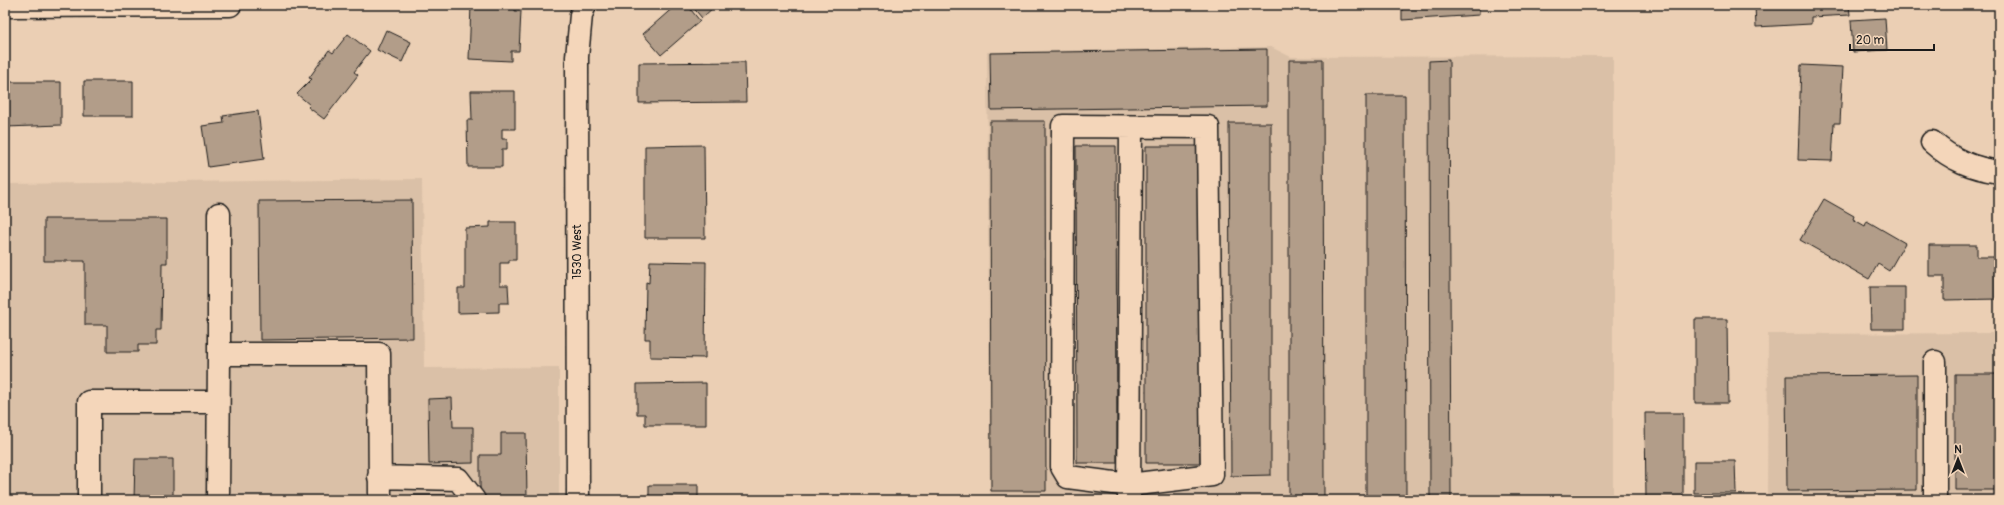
<svg xmlns="http://www.w3.org/2000/svg" width="2004" height="505" viewBox="0 0 2004 505" font-family="Pangolin,sans-serif">
<style>
.built{fill:#dac0a7}
.building{fill:#b29d89;stroke:#1c1c1c}
.lines{fill:none;stroke-linecap:round;stroke-linejoin:round}
.minor-casing{stroke:#1c1c1c;stroke-width:25}
.minor{stroke:#f4d6ba;stroke-width:22}
.labels{text-anchor:middle;stroke-width:3;stroke-linejoin:round;paint-order:stroke}
.street-label{font-size:12px;fill:#1c1c1c;stroke:#f4d6ba}
</style>
<rect width="100%" height="100%" fill="#ebcfb4"/>
<filter id="ink" filterUnits="userSpaceOnUse"><feTurbulence type="fractalNoise" baseFrequency=".025" numOctaves="2"/><feDisplacementMap in="SourceGraphic" scale="8" xChannelSelector="R" yChannelSelector="G"/><feConvolveMatrix kernelMatrix="1 2 1 2 8 2 1 2 1" color-interpolation-filters="sRGB"/></filter>
<g filter="url(#ink)">
<!-- built -->
<path class="built" d="M1271,47L1291,57L1613,56V500H990L987,52Z
M422,179L424,368L559,367V500H5V184Z
M1999,333V500H1767L1768,334Z"/>
<!-- building -->
<path class="building" d="M471,5H515V11H521L519,51H511V61L469,59Z
M676,5H687L700,21L661,55L643,34Z
M691,5H716L702,18Z
M1402,5H1479V15L1402,20Z
M1755,5H1849L1850,15L1811,17V24L1756,27Z
M1885,18L1887,50L1853,52L1851,20Z
M386,30L411,42L402,62L377,50Z
M348,34L370,51L354,72L358,75L324,119L308,107L310,105L297,94L312,79L309,78L329,50L333,53Z
M1267,49V106L991,110L990,53Z
M1289,60H1323L1324,500H1289Z
M1449,60L1451,500H1430L1429,61Z
M745,62L746,102L639,103V63Z
M1801,65L1843,67L1840,123H1834L1832,161L1798,160Z
M84,81H133V116H84Z
M7,82H61V125L6,127L5,85H7Z
M471,91H515V129H502V139H507V149H502V167H468L467,120H472Z
M1366,95H1405L1406,500H1366Z
M258,111L264,159L208,167L202,126L224,123L223,116Z
M990,121H1045L1046,491H991Z
M1229,123H1271V475L1231,476Z
M704,145L705,238H645V146Z
M1076,146H1116L1117,463H1077Z
M1146,146H1199L1200,463H1146Z
M1824,199L1854,216L1853,219L1865,226L1867,221L1905,243L1889,271L1878,264L1869,279L1800,240Z
M412,200L413,338L260,340L259,201Z
M44,219H167V263H162L161,330H156V345H138V352H107V325H85V261H44Z
M490,222H516V260H509V263H500V285H508L509,303H499V312L458,313V288H465V228L490,227Z
M1929,245H1977V257H1999V299L1944,300V276H1929Z
M650,261L706,262L705,358L650,357V339H645L646,282L649,283Z
M1870,287H1905V329H1871Z
M1695,319H1727L1728,403H1695Z
M1955,374H1999V490H1955Z
M1917,375V490L1787,491L1786,376Z
M706,383V425H645V414H637V384Z
M452,398L453,427H473V463L429,464L428,399Z
M1645,413H1683V500H1646Z
M501,433H526L527,500L480,499V455H501Z
M135,459H173V500H134Z
M1694,461H1735L1736,493H1694Z
M649,485H698V500H649Z
M412,495H453V500H412Z"/>
<g class="lines">
<!-- minor casing -->
<g class="minor-casing">
<path id="minor" d="M5,6L230,5
M1063,126L1208,127L1212,475L1129,485L1068,477L1062,467Z
M1932,142C1952,160 1972,168 1999,172
M219,214V354
M1935,362V500
M379,477L458,479L474,500
M89,500V402H218
M218,500L219,354H379L380,500
M578,500L577,57L581,15L585,5
M1129,500L1131,127"/>
</g>
<!-- minor -->
<use href="#minor" class="minor"/>
</g>
</g>
<g class="labels">
<!-- street labels -->
<g class="street-label">
<text transform="translate(577 252) rotate(-90)" y="4">1530 West</text>
</g>
</g>
<!-- margin -->
<rect width="2004" height="505" fill="none" stroke="#f4d6ba" stroke-width="20"/>
<rect x="10" y="10" width="1984" height="485" fill="none" stroke="#1c1c1c" stroke-width="1.5" filter="url(#ink)"/>
<!-- north arrow -->
<g transform="translate(1958 459)" stroke="#f4d6ba" stroke-width="3" paint-order="stroke">
<path d="M0-3L7 15L0 10L-7 15Z" fill="#1c1c1c"/>
<text y="-6" font-size="11" font-weight="bold" text-anchor="middle" fill="#1c1c1c">N</text>
</g>
<!-- scale -->
<path d="M1850 44v6h84v-6" fill="none" stroke="#1c1c1c" stroke-width="2"/>
<text x="1856" y="44" font-size="12" fill="#1c1c1c" stroke="#f4d6ba" stroke-width="3" paint-order="stroke">20 m</text>
</svg>
